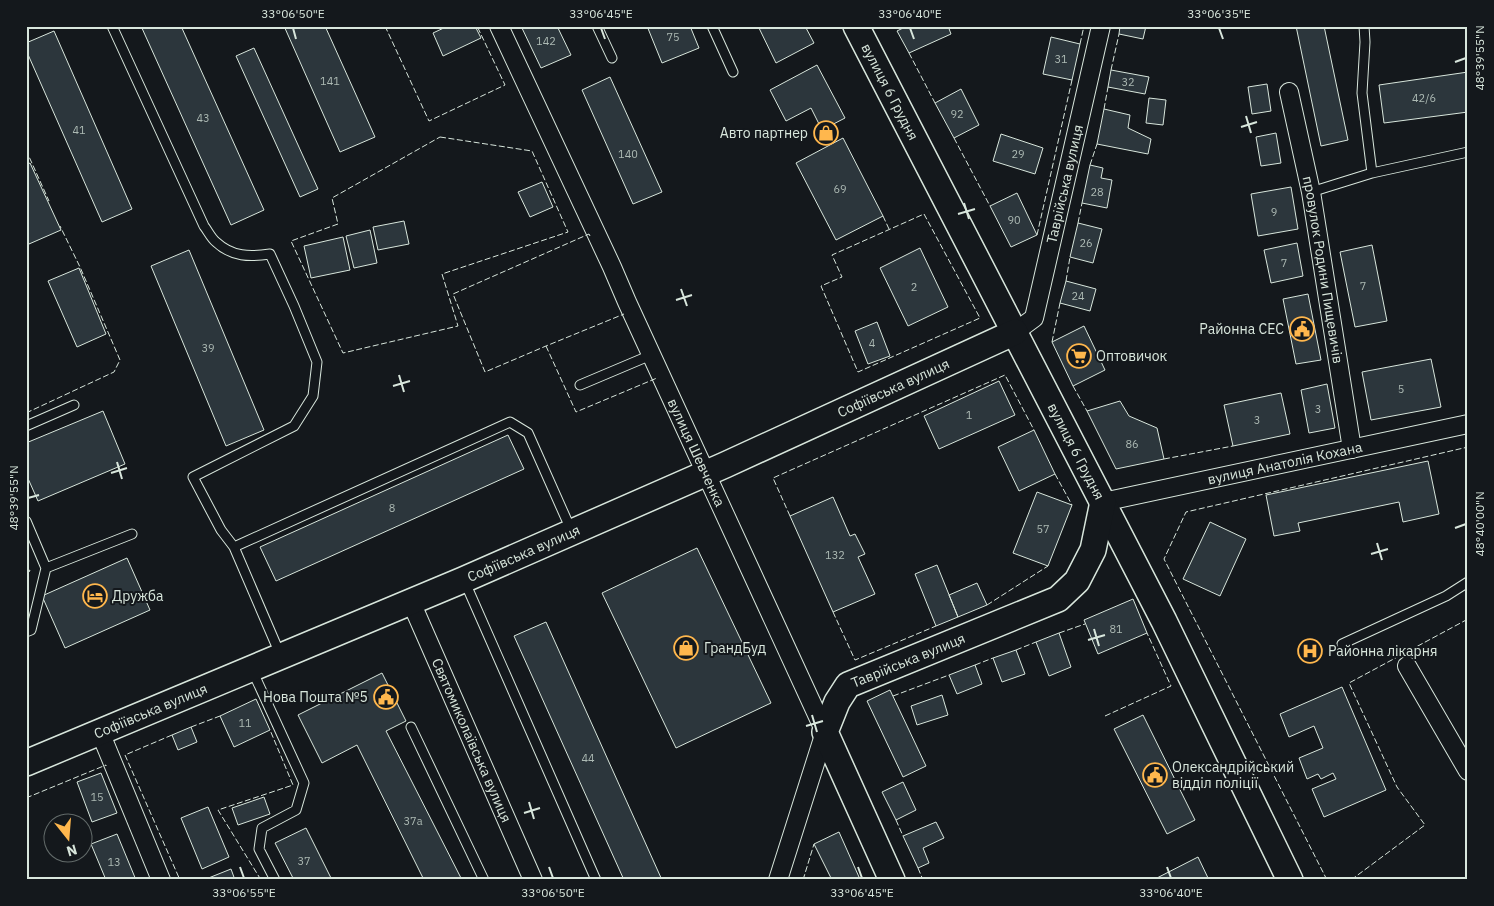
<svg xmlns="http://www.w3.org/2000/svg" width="1494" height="906" viewBox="0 0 1494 906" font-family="'IBM Plex Sans',sans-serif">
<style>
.building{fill:#2c363c;stroke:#d8e6dc}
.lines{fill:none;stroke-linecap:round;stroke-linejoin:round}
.lane-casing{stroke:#d8e6dc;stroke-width:11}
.street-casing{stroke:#d8e6dc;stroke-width:20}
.secondary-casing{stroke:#d8e6dc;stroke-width:28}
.lane{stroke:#14181c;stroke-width:9}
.street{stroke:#14181c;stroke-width:18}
.secondary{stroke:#14181c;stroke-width:25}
.fence{stroke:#d8e6dc;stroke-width:1;stroke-dasharray:6 2.5;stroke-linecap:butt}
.ticks{fill:none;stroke:#d8e6dc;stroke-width:2}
.labels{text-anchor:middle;stroke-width:4;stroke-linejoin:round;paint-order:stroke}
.number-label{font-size:11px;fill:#adbab4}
.street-label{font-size:14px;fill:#d8e6dc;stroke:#14181c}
.poi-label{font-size:14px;fill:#d8e6dc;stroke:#14181c;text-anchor:start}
.neatline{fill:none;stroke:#d8e6dc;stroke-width:2}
.ticks-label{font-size:12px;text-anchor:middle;fill:#d8e6dc}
</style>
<rect width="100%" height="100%" fill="#14181c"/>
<!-- building -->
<path class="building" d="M141,26H181L264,210L231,225Z
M284,26H325L375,137L340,152Z
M448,26H475L481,38L443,56L433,33Z
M521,26H557L571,55L541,68Z
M647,26H690L699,48L662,63Z
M758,26H805L814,43L776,63Z
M907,26H948L951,34L909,53L897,31Z
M1120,26H1146L1143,39L1119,34Z
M1296,26H1324L1348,140L1321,146Z
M54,31L132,209L102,222L26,50V43Z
M1051,37L1080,44L1072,80L1043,74Z
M254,48L318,189L300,197L236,56Z
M817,65L845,118L822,130L811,108L786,121L770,90Z
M1111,70L1149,77L1145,94L1108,87Z
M1468,72V112L1384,123L1379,85Z
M610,77L662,192L633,204L582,90Z
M1267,84L1271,111L1252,114L1248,87Z
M961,89L979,125L954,138L935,103Z
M1149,98L1166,100L1163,125L1146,123Z
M1104,109L1130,115L1128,128L1151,139L1148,154L1097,144Z
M1276,133L1281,163L1261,166L1256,137Z
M1001,134L1043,148L1035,174L993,161Z
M843,138L883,216L836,240L796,163Z
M30,163L61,230L29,244L26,238V165Z
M1090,165L1103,168L1101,178L1112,180L1107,208L1082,203Z
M542,182L553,207L530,217L518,192Z
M1291,187L1298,229L1258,236L1251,194Z
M1017,193L1037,235L1011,247L990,206Z
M404,221L409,244L378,250L373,227Z
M1078,223L1102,229L1093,263L1070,257Z
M370,230L377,263L354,268L346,236Z
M343,237L350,270L311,278L304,246Z
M1297,243L1303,276L1271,283L1264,250Z
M1372,245L1387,321L1355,327L1340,252Z
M920,248L948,307L908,326L880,268Z
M189,250L264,430L226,446L151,266Z
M79,268L106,334L77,347L48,281Z
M1066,281L1096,289L1090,311L1060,303Z
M1308,294L1321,360L1296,364L1283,299Z
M877,322L890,356L868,364L855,331Z
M1084,326L1105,370L1073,386L1052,342Z
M1431,359L1441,407L1371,420L1362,372Z
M999,381L1015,415L939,449L924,416Z
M1327,384L1335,428L1309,433L1301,390Z
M1281,393L1290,434L1233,446L1224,405Z
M1120,401L1129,416L1157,428L1164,459L1116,469L1087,411Z
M103,411L125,464L38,501L26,474V443Z
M1034,430L1055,474L1019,491L998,447Z
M508,435L524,469L276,581L260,547Z
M1428,461L1439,514L1403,522L1399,502L1298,523L1300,531L1274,536L1266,495Z
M1037,492L1072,505L1048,566L1013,553Z
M833,497L850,536L855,534L865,554L858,557L875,594L833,612L790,516Z
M1210,522L1246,539L1220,596L1183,579Z
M697,548L771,703L676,748L602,593Z
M127,558L150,610L65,648L42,596Z
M937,565L958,617L936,626L915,574Z
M977,583L987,605L958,617L949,595Z
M1133,599L1147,633L1098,654L1084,620Z
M546,622L662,880H624L514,636Z
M1059,633L1071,667L1049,676L1036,642Z
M1016,650L1025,674L1002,682L993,658Z
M975,665L982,684L957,694L949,675Z
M382,673L406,721L386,731L462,880H424L357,745L322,763L298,715Z
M1342,687L1386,790L1324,817L1312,789L1336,779L1333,773L1321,779L1318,774L1307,779L1299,758L1323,748L1314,726L1289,737L1280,714Z
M890,690L926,766L903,777L867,701Z
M942,695L948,715L917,725L911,706Z
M256,699L270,730L234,747L220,716Z
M1143,715L1195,820L1167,834L1114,729Z
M191,727L197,742L178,750L172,735Z
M101,773L117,813L92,822L77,782Z
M903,782L916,810L896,820L882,792Z
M264,797L270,814L238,825L232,808Z
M208,807L229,857L202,869L181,818Z
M936,822L944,838L923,848L929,863L918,868L903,836Z
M306,828L332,880H294L275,843Z
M839,832L859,877L853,880H832L814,844Z
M117,834L136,880H106L91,844Z
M1198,857L1209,880H1153Z
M231,869L235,880H206V879Z"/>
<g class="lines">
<!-- lane casing -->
<g class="lane-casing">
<path id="lane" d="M112,26L204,226C208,231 211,238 216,242C232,257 250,257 270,254L294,306L317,362L313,396L294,426L193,477L221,530L234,547L280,654
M597,26L612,58
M712,26L733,72
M1364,26L1365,42L1362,93L1372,173
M1311,192L1372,173L1468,152
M580,385L651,355
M26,426L74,405
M26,521L46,568L31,630L26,632
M234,547L510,422L528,433L572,532
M46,568L132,534
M464,580L596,880
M1342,644L1446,596L1468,582
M252,670L304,783L296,810L262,828L259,849L275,880
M411,727L484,880"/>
</g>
<!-- street casing -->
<g class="street-casing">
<g id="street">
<path id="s1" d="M499,26L612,267L627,302L825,732L778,880"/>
<path id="s2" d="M1289,92L1311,192L1352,449"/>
<path id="s3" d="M1015,332L1034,318L1101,26"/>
<path id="s4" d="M1103,502L1468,424"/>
<path id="s5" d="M411,602L533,880"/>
<path d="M1407,666L1468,771"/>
<path d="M100,732L161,880"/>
</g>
</g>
<!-- secondary casing -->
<g class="secondary-casing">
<g id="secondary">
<path id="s6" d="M856,26L1164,621L1290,880"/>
<path id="s7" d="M26,763L463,580L725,465L1015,332"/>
<path id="s8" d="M892,880L825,732L837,702L848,685L1058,599L1077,581L1093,550L1103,502"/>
</g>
</g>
<!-- lane -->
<use href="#lane" class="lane"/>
<!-- street -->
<use href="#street" class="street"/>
<!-- secondary -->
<use href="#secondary" class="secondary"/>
<!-- fence -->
<path class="fence" d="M385,26L429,121L505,85L477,26
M1080,44L1084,26
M909,53L935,103
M1111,70L1119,34
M1104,109L1108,87
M440,137L532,151L568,232L442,274L458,326L343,353L291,241L338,224L332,198Z
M954,138L990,206
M26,150L49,201
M1090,165L1097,144
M924,214L980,318L858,372L821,286L842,277L832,255Z
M883,216L889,229
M1078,223L1082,203
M1037,235L1072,80
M590,236L589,234L453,294L485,372L546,346L624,314
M1066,281L1070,257
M1052,342L1060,303
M546,346L576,412L657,378
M1073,386L1087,411
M26,413L114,372L120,360L80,267L60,226
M1164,459L1233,446
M1055,474L1072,505
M790,516L773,478L1005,375L1034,430
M26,562L30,571L26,573
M987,605L1048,566
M833,612L855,660L936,626
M1059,633L1085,624
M1016,650L1036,642
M975,665L993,658
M893,696L949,675
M1105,716L1171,686L1147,633
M191,727L220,716
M172,735L125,755L180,880
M26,798L106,765V766
M896,820L903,836
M918,868L923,880
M261,880L218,810L293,785L270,730
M803,880L814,844
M1327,880L1164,559L1186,512L1468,447
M1351,880L1425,825L1397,787L1349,683L1468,619"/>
</g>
<!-- ticks -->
<path class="ticks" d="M293,28L296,39M601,28L605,39M910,28L914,39M1219,28L1223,39M1455,62L1466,58M1246,116L1251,133M1241,127L1257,122M964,203L969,219M958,214L975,209M681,289L687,306M676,300L692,295M399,375L404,392M393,386L410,381M117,462L122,479M111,473L127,468M28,498L39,495M1455,528L1466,524M1377,543L1382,560M1371,554L1388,549M1094,629L1099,646M1088,640L1105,635M812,715L817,732M806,726L823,721M529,802L534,819M524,813L540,808M240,867L244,878M549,867L553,878M858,867L862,878M1167,867L1171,878"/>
<!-- icons -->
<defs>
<g id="shop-ring" transform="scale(1.25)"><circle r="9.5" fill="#14181c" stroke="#ffb74d" stroke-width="1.5"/><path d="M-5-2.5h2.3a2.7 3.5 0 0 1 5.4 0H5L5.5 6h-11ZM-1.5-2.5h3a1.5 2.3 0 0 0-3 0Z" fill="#ffb74d"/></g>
<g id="civic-ring" transform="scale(1.25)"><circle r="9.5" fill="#14181c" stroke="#ffb74d" stroke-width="1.5"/><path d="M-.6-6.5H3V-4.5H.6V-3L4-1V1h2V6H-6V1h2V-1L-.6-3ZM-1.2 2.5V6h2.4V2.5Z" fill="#ffb74d"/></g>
<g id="supermarket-ring" transform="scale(1.25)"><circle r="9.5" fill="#14181c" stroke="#ffb74d" stroke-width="1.5"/><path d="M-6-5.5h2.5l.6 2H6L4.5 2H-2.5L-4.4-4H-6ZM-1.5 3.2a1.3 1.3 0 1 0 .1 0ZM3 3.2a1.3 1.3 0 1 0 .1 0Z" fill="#ffb74d"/></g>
<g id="hotel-ring" transform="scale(1.25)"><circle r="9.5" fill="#14181c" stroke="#ffb74d" stroke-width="1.5"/><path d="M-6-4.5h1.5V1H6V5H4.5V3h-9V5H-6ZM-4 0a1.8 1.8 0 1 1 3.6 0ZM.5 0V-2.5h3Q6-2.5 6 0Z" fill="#ffb74d"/></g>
<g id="hospital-ring" transform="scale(1.25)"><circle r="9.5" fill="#14181c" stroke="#ffb74d" stroke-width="1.5"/><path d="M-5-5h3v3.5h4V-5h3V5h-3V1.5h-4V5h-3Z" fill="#ffb74d"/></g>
</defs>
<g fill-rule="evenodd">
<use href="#shop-ring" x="826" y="133"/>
<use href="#civic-ring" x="1302" y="329"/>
<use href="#supermarket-ring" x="1079" y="356"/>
<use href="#hotel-ring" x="95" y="596"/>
<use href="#shop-ring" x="686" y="648"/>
<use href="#hospital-ring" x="1310" y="651"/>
<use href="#civic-ring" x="386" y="697"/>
<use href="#civic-ring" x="1155" y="775"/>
</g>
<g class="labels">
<!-- number labels -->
<g class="number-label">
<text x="673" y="41">75</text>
<text x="546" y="45">142</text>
<text x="1061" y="63">31</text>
<text x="330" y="85">141</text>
<text x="1128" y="86">32</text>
<text x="1424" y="102">42/6</text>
<text x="957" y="118">92</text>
<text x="203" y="122">43</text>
<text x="79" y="134">41</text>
<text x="628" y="158">140</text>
<text x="1018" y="158">29</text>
<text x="840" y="193">69</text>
<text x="1097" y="196">28</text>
<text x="1274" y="216">9</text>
<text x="1014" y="224">90</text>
<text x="1086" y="247">26</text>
<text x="1284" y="267">7</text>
<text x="1363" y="290">7</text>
<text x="914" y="291">2</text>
<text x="1078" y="300">24</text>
<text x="872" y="347">4</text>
<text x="208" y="352">39</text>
<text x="1401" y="393">5</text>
<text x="1318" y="413">3</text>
<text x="969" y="419">1</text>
<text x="1257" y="424">3</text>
<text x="1132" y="448">86</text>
<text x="392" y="512">8</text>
<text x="1043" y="533">57</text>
<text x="835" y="559">132</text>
<text x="1116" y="633">81</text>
<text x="245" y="727">11</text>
<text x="588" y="762">44</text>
<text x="97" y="801">15</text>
<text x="413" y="825">37а</text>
<text x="304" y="865">37</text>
<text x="114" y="866">13</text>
</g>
<!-- street labels -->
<g class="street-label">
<text dy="5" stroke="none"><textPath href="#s6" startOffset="74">вулиця 6 Грудня</textPath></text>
<text dy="5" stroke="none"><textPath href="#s3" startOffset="161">Таврійська вулиця</textPath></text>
<text dy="5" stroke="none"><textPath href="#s2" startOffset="181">провулок Родини Пищевичів</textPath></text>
<text dy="5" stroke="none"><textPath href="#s7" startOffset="945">Софіївська вулиця</textPath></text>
<text dy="5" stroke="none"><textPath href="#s6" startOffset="479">вулиця 6 Грудня</textPath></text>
<text dy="5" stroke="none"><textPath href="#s1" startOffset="470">вулиця Шевченка</textPath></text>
<text dy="5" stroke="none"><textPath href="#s4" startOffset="186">вулиця Анатолія Кохана</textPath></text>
<text dy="5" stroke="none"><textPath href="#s7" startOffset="540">Софіївська вулиця</textPath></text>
<text dy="5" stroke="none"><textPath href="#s8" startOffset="280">Таврійська вулиця</textPath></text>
<text dy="5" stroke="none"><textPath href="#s7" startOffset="135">Софіївська вулиця</textPath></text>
<text dy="5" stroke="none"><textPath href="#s5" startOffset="151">Святомиколаївська вулиця</textPath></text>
</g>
<!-- poi labels -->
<g class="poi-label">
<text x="808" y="138" text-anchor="end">Авто партнер</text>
<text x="1284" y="334" text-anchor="end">Районна СЕС</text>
<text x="1096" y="361">Оптовичок</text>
<text x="112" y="601">Дружба</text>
<text x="704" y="653">ГрандБуд</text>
<text x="1328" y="656">Районна лікарня</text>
<text x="368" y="702" text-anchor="end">Нова Пошта №5</text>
<text x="1172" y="772">Олександрійський<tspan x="1172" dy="16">відділ поліції</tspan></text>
</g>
</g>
<!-- border -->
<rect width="1494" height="906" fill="none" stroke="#14181c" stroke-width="55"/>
<!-- north arrow -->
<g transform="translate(68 838) rotate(163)"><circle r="24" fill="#14181c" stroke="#626a69"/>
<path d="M0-4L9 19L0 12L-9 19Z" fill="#ffb74d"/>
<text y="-8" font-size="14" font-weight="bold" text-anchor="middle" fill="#d8e6dc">N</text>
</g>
<rect x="28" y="28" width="1438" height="850" class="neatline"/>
<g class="ticks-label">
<text x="293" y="18">33°06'50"E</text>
<text x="601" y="18">33°06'45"E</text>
<text x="910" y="18">33°06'40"E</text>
<text x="1219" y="18">33°06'35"E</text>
<text transform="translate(1480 58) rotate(-90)" y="4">48°39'55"N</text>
<text transform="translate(14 498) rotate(-90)" y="4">48°39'55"N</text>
<text transform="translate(1480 524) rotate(-90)" y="4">48°40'00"N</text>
<text x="244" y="897">33°06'55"E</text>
<text x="553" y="897">33°06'50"E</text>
<text x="862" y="897">33°06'45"E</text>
<text x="1171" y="897">33°06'40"E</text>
</g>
</svg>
